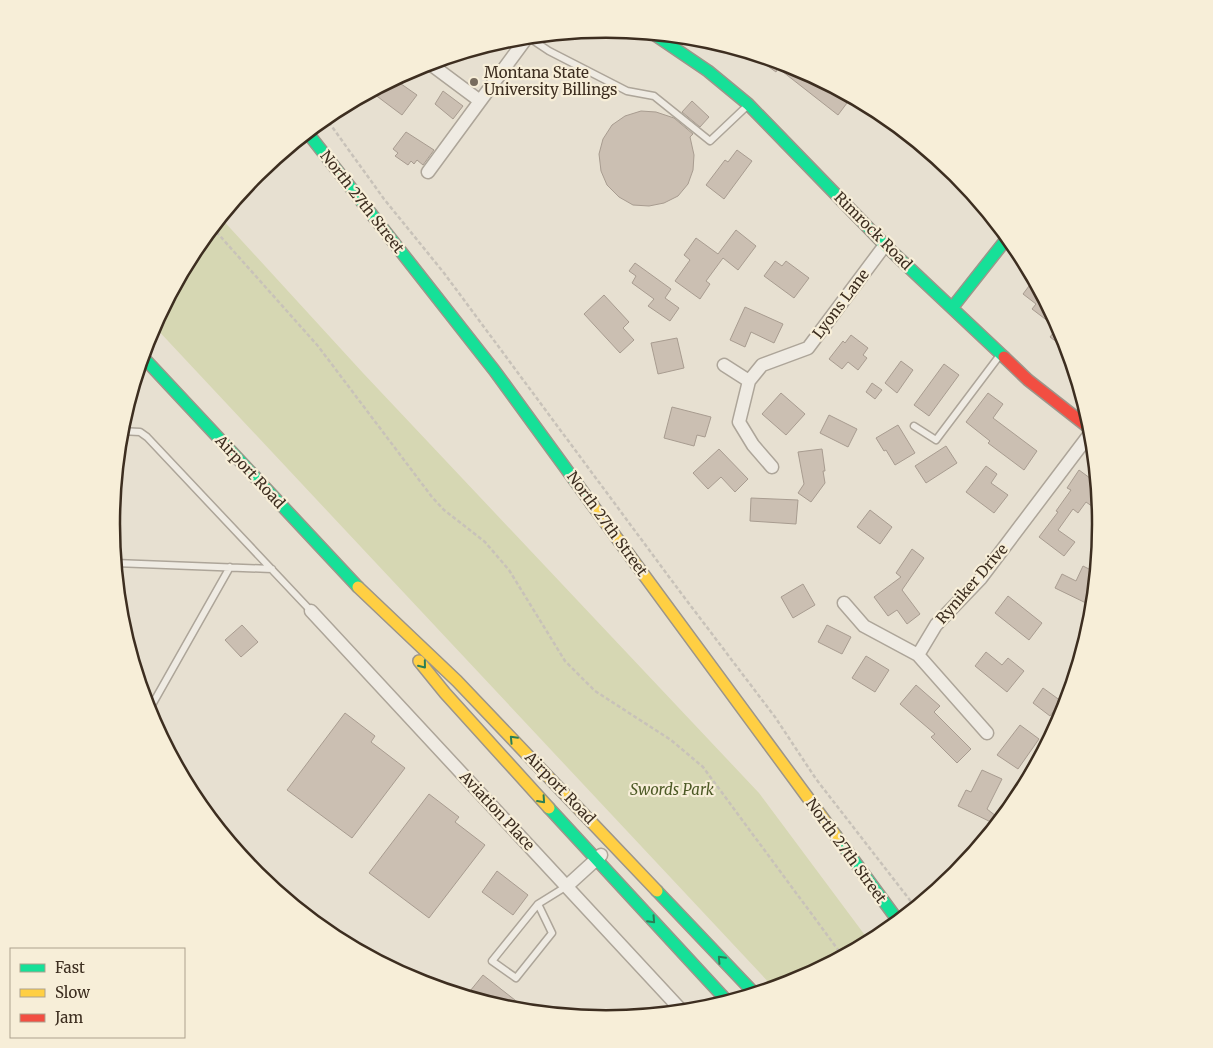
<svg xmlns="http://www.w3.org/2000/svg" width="1213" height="1048" viewBox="0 0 1213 1048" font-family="Merriweather,serif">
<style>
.green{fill:#d6d7b3}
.building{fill:#cbbfb2;stroke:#a89c90}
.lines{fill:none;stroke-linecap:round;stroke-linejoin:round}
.lane-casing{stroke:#ada599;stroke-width:9}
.street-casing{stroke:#ada599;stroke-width:15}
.fast-casing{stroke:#9c958a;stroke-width:14}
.slow-casing{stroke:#9c958a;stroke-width:14}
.jam-casing{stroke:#9c958a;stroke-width:14}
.path{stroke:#c8c2b9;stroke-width:2.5;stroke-dasharray:4 2.5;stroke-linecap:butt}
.lane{stroke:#efebe3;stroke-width:6}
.street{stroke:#efebe3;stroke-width:12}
.fast{stroke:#16e098;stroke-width:11}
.slow{stroke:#ffcf43;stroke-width:11}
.jam{stroke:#f24e42;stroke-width:11}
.oneway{stroke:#2b7e56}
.poi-dot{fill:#786c5e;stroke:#f7eed8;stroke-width:2}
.labels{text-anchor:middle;stroke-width:4.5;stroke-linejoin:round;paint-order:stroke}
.poi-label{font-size:15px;fill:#3d2e20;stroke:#f7eed8;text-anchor:start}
.street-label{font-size:15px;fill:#3d2e20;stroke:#f7eed8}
.park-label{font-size:15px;font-style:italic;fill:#4d5a26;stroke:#f7eed8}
.rim{fill:none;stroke:#3d2e20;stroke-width:2.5}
</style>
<rect width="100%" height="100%" fill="#e7e0d1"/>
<!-- green -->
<path class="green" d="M220,217L363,373L759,793L870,942L796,982L774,988L154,326L195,249Z"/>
<!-- building -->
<path class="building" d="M753,53L796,67L828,84L827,86L840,95L839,97L847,103L838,115L778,68L776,72L752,55Z
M394,79L417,95L402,115L370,91Z
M443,91L463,106L453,119L435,104Z
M692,101L709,117L700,127L682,112Z
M641,111L656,112L674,118L693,134L690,137L694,155L693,170L688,184L678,196L664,203L649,206L633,205L619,197L607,185L601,171L599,154L603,139L612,125L625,116Z
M406,132L434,150L423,165L417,160L414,164L411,161L408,165L395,156L398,153L393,149Z
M737,150L752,161L724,199L706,185L725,160L728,162Z
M736,230L756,246L738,270L723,258L706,281L710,284L700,299L675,281L690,260L684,255L696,238L718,254Z
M775,261L782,266L786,261L809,278L794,298L764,276Z
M635,263L671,289L665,298L679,308L670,321L648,306L654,299L632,283L636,276L629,271Z
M1032,282L1038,287L1064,335L1069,351L1050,337L1057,328L1032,309L1036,304L1023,294Z
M604,295L629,322L623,328L634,340L620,353L584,314Z
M745,307L783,324L774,343L751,332L745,347L730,340Z
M851,335L868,348L863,355L867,358L858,370L848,362L842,369L829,359L843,341L845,343Z
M677,338L684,368L658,374L651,343Z
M901,361L913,370L897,393L885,383Z
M944,364L959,375L929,416L914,405Z
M872,383L882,390L875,399L866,392Z
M781,393L805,414L786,435L762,414Z
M988,393L1003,404L993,418L1037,451L1024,470L988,443L990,441L966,422Z
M672,407L711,417L705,437L697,435L694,446L664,438Z
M829,415L857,429L848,447L820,433Z
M898,425L915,453L895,465L886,450L884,451L876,438Z
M946,446L957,463L926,483L915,466Z
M719,449L748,479L735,492L721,477L708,489L693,473Z
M822,449L825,471H823L825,483L811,502L798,493L804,484L798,452Z
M986,466L997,474L991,483L1008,495L994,513L966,492Z
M1079,470L1098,484L1100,504L1096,509L1086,502L1078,513L1073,509L1058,530L1075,542L1064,556L1039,537L1058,512L1056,511L1071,490L1067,488Z
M751,498L798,500L796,524L750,521Z
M870,510L892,527L880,544L857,527Z
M912,549L924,558L902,590L920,614L907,624L897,610L888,616L874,597L901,577L896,573Z
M1083,566L1097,573L1096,583L1086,603L1055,588L1062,574L1076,581Z
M803,584L815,605L793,618L781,597Z
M1008,596L1042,623L1029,640L995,613Z
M242,625L258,642L241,657L225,640Z
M827,625L851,637L842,654L818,642Z
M986,652L1002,665L1008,658L1024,671L1007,692L975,666Z
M866,656L889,670L875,692L852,678Z
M916,685L940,706L934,712L971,749L957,763L931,737L935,734L900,704Z
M1043,688L1061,701L1050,716L1033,703Z
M345,713L375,736L371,742L405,768L352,838L287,790Z
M1020,725L1039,739L1018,769L997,755Z
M982,770L1002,779L987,809L1001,820L997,825L958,806L966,790L971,792Z
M429,794L459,817L455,822L485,845L429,918L369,873Z
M497,871L528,895L513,915L482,892Z
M483,975L520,1004L515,1010L466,996Z"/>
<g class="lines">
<!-- lane casing -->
<g class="lane-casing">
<path id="lane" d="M528,37L549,51L627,91L654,96L710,141L747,106
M914,426L936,440L1000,355
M120,431L140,432L147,437L311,611
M115,563L272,569
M148,712L230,567
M538,904L552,933L516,978L492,961L538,904L567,886"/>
</g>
<!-- street casing -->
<g class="street-casing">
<path id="street" d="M429,63L480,101
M428,172L528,36
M724,365L749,381
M772,467L753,445L739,422L749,381L762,365L808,348L885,245
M844,603L864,626L918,655
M311,611L683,1012
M987,733L918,655L936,625L981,578L1092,431
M567,886L601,855"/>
</g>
<!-- fast casing -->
<g class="fast-casing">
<path id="fast" d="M652,33L708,71L748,104L885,245L1004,357
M307,132L494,370L591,503
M952,308L1008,237
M142,356L358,587
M549,808L728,1002
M836,836L899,922
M657,891L755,994"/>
</g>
<!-- slow casing -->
<g class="slow-casing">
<path id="slow" d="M591,503L836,836
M358,587L457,681L657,891
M419,661L445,693L549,808"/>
</g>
<!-- jam casing -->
<g class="jam-casing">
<path id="jam" d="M1004,357L1028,380L1093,431"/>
</g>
<!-- path -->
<path class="path" d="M325,117L384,199L444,273L681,593L775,717L816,779L916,908
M212,227L318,346L432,497L444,510L485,542L509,570L565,661L595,691L671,740L703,767L839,951L844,956"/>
<!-- lane -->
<use href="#lane" class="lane"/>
<!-- street -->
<use href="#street" class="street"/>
<!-- fast -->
<use href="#fast" class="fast"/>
<!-- slow -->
<use href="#slow" class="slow"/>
<!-- jam -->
<use href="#jam" class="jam"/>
</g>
<!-- one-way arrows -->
<defs><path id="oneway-chevron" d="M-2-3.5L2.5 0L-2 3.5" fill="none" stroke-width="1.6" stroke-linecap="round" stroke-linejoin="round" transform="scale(1.25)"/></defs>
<g class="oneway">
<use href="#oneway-chevron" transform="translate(423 665) rotate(51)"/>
<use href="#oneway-chevron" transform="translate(513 739) rotate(-134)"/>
<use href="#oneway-chevron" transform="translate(542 800) rotate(48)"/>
<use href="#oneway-chevron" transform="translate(652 920) rotate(47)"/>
<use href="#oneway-chevron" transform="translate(721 959) rotate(-133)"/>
</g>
<!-- markers -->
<circle class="poi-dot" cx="474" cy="82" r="5"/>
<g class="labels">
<!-- poi labels -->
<g class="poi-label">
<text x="484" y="78">Montana State<tspan x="484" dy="17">University Billings</tspan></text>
</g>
<!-- street labels -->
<g class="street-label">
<text transform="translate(362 202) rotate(52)" y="5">North 27th Street</text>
<text transform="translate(873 231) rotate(45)" y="5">Rimrock Road</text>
<text transform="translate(841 304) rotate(-53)" y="5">Lyons Lane</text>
<text transform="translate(250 472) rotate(47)" y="5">Airport Road</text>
<text transform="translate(607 524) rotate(54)" y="5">North 27th Street</text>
<text transform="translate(972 584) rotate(-49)" y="5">Ryniker Drive</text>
<text transform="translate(560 788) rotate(46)" y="5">Airport Road</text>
<text transform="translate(497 811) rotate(47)" y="5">Aviation Place</text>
<text transform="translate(846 851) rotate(54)" y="5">North 27th Street</text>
</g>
<!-- park labels -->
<g class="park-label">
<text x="672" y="795">Swords Park</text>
</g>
</g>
<!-- crop -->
<path d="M0 0H1213V1048H0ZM120 524a486 486 0 1 1 972 0a486 486 0 1 1-972 0Z" fill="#f7eed8" fill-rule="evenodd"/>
<path class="rim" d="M120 524a486 486 0 1 1 972 0a486 486 0 1 1-972 0Z"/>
<!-- legend -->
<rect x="10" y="948" width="175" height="90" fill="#f7eed8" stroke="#ada18e"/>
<rect x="20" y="964" width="25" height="8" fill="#16e098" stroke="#ada18e"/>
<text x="55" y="973" font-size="15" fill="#3d2e20">Fast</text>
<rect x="20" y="989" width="25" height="8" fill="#ffcf43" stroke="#ada18e"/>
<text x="55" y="998" font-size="15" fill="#3d2e20">Slow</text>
<rect x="20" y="1014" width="25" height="8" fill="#f24e42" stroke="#ada18e"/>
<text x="55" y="1023" font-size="15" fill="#3d2e20">Jam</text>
</svg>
